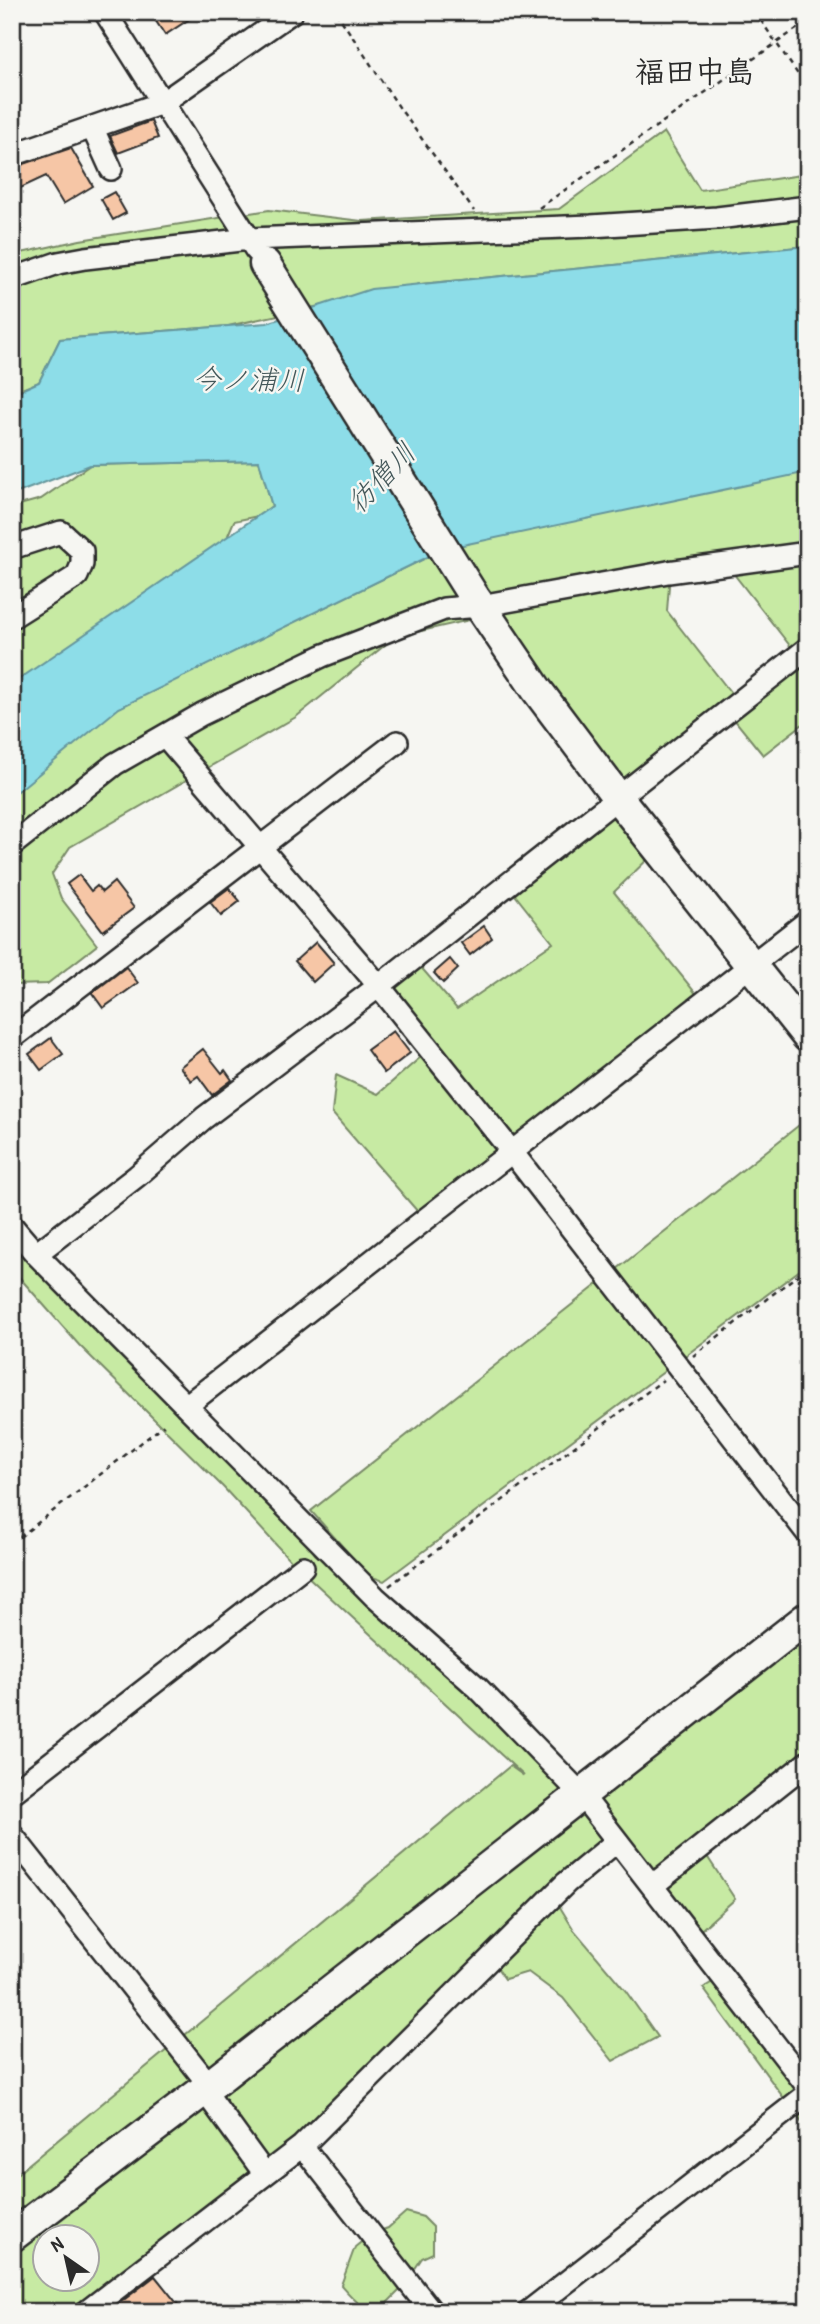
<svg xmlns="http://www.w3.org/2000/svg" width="820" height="2324" viewBox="0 0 820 2324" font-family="'Patrick Hand','Klee One',sans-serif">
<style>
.green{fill:#c7eaa3;stroke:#798a67;stroke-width:2;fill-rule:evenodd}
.water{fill:#8ddde8;stroke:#66969c;stroke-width:2}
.building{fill:#f6c6a6;stroke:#2b2b2b;stroke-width:2}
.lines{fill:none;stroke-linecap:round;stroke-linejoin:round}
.street-casing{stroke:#2b2b2b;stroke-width:26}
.secondary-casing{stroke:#2b2b2b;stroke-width:35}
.path{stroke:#2b2b2b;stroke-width:2.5;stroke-dasharray:5 5;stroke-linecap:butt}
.street{stroke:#f6f6f2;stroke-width:21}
.secondary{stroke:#f6f6f2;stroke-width:30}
.labels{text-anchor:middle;stroke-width:5;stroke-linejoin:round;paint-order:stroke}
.water-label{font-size:28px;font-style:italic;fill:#44585a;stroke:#f6f6f2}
.quarter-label{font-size:30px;font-weight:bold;fill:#2b2b2b;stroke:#f6f6f2}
</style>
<rect width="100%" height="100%" fill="#f6f6f2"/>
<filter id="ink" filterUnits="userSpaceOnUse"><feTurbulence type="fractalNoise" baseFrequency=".0143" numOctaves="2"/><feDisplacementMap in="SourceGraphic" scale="14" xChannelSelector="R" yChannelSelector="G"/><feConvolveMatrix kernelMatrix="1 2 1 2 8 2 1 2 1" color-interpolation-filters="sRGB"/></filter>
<g filter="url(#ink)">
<!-- green -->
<path class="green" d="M664,132L700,190L808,174V246L420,284L228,326L60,339L39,382L12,393V255L80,240L269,210L362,221L559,209Z
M808,458V649L798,656L726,564L670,573L667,611L738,702L619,799L487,616L395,637L296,717L70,847L52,874L61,898L97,945L47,984L12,985V507L41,499L90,465L259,461L272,506L258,516L234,521L228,535L251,643L444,549Z
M808,658V720L763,755L733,718Z
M610,815L658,849L614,892L698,996L425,1220L332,1113L336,1075L378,1094L430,1049L429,1029L379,986L419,965L457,1009L553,943L508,886Z
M808,1118V1264L384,1581L369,1576L311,1511Z
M12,1206L100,1320L286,1508L315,1554L496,1707L580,1793L808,1624V1762L701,1847L735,1899L692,1938L617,1841L555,1899L574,1930L625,1990L658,2037L613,2061L563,1998L528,1972L505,1979L491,1959L297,2140L82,2312H12V2178L510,1766L524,1776L290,1560L223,1487L79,1345L12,1269ZM46,2236H88V2278H46Z
M722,1976L808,2087V2131L703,1988Z
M406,2212L423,2217L433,2227V2253L422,2258L402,2288L385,2305L386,2312C364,2312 355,2301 341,2285L355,2247L371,2234L388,2228Z"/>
<!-- water -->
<path class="water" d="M808,246V472L444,549L119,708L12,796V684L272,506L259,461L90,465L12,495V394L39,382L60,339L267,323L371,289Z"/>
<!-- building -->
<path class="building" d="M150,12H200L165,35Z
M151,121L158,138L118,153L110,136Z
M71,148L93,186L63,204L46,176L12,192V168Z
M114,192L126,213L113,220L101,199Z
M79,875L91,891L97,886L102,892L114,882L134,908L103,931L67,884Z
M229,888L240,901L221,916L210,902Z
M484,926L492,938L470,955L461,943Z
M316,942L334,963L313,982L295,961Z
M450,959L458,969L443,983L434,973Z
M126,967L138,983L103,1008L92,993Z
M393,1031L410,1053L384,1073L367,1050Z
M51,1038L63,1054L41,1070L29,1054Z
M203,1049L222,1073L225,1070L232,1080L212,1095L198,1076L191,1081L180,1067Z
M155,2276L184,2312H108Z"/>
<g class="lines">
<!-- street casing -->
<g class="street-casing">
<path id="street" d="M105,12L256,250
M93,129L111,169
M12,155L162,103L292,12
M12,279L58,263L85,258L249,239L591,226L717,218L808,207
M12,548L61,532L82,551V564L77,576L12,617
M165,736L379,986L512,1152L808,1534
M12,845L115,764L202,714L322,656L444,609L480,606L668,572L808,553
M12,1038L397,742
M12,1226L36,1254L375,1597L478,1688L580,1793L808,2087
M36,1254L137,1176L204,1118L379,986L808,648
M186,1406L808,921
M12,1793L303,1567
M12,1835L210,2086
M652,1886L808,1762
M204,2090L265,2174
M302,2146L432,2312
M86,2312L302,2146L566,1883L617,1841
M528,2312L808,2094"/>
</g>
<!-- secondary casing -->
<g class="secondary-casing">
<path id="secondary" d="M265,264L474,597L537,690L619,799L808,1037
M12,2236L204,2090L808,1617"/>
</g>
<!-- path -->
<path class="path" d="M336,12L401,110L474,211
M755,12L808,89
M539,208L808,21
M693,1356L808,1267
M12,1543L164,1425
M389,1586L663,1380"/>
<!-- street -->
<use href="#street" class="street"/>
<!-- secondary -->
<use href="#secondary" class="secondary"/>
</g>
</g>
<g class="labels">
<!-- water labels -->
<g class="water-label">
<text transform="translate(249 379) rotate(1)" y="10">今ノ浦川</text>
<text transform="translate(381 477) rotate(-46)" y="10">彷僧川</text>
</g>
<!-- quarter labels -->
<g class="quarter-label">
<text x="695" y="82">福田中島</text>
</g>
</g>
<!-- margin -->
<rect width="820" height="2324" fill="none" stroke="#f6f6f2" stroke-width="42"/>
<rect x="21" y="21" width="778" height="2282" fill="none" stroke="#2b2b2b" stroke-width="2.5" filter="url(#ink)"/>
<!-- north arrow -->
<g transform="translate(66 2258) rotate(326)"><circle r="33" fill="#f6f6f2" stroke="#a5a5a2" stroke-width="2"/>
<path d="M0-5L12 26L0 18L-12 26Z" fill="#2b2b2b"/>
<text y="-10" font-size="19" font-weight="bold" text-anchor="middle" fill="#2b2b2b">N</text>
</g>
</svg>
